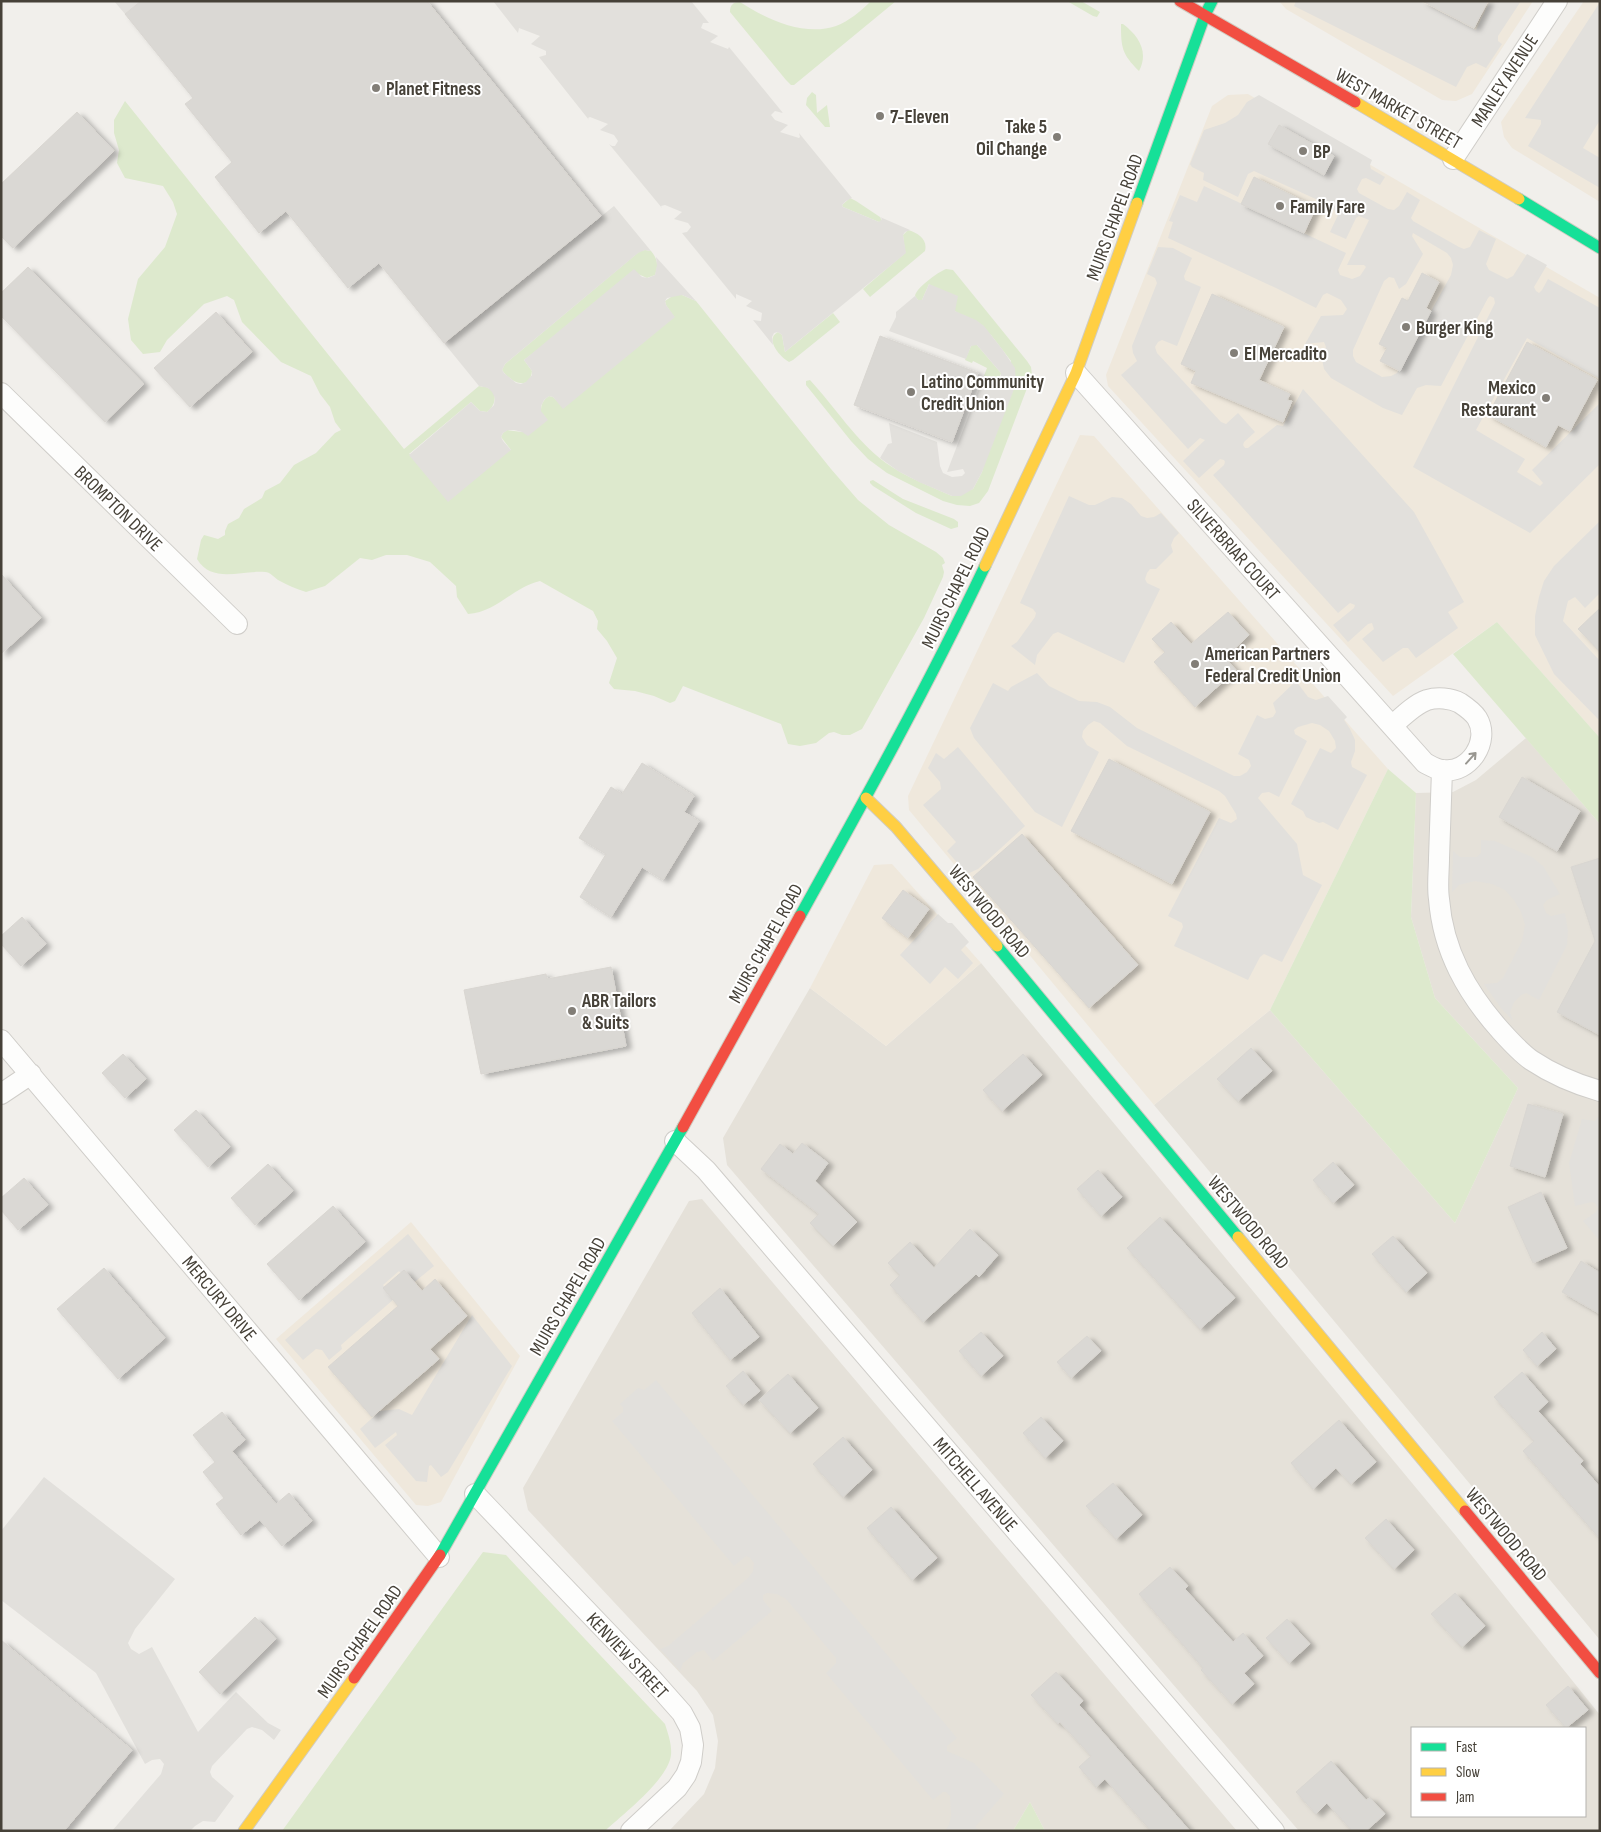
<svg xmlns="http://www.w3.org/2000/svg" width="1601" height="1832" viewBox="0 0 1601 1832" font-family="'Sofia Sans Condensed',sans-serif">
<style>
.residential{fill:#e5e1d9;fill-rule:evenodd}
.commercial{fill:#efe8dc}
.green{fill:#dde9cd}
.parking{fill:#e2e0dc;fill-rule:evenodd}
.building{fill:#dad8d4;stroke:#d9d6d1;filter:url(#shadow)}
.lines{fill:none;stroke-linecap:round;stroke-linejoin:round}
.street-casing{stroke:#cfcdc9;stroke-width:22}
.fast-casing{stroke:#d0ccc2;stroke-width:13}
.slow-casing{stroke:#d0ccc2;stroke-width:13}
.jam-casing{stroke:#d0ccc2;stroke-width:13}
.street{stroke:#fdfdfc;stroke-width:20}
.fast{stroke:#16e098;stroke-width:11}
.slow{stroke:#ffcf43;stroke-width:11}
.jam{stroke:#f24e42;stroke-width:11}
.oneway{stroke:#989690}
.poi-dot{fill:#827e77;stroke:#fff;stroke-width:2}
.labels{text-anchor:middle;stroke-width:4;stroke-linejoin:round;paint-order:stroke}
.street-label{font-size:19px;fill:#464138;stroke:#fff}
.poi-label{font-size:19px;font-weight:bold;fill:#464138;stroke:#fff;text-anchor:start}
</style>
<defs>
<filter id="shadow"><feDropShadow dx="5.5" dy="3" stdDeviation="2.5" flood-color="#0004"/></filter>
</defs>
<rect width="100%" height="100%" fill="#f1efeb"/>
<!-- residential -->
<path class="residential" d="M1526,738L1600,824V1640L1154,1105L1270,1010L1455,1223L1518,1088L1435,998L1411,917L1416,793L1453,792L1476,780Z
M981,963L1456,1536L1600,1715V1831H1299L727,1165L723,1138L810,988L886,1046ZM1412,1728H1585V1816H1412Z
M702,1199L1237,1831H1045L1030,1802L1013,1831H669L704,1794L715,1768L718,1741L713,1715L697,1691L528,1510L523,1488L689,1201Z"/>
<!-- commercial -->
<path class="commercial" d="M1279,1H1533L1472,94L1456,101L1442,100L1286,9Z
M1584,1H1600V202L1512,148L1504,137L1501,122Z
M1248,94L1600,298V738L1497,622L1393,696L1108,386L1106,375L1212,106L1228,95Z
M1080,435L1094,436L1388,769L1270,1010L1154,1105L909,810L908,796Z
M892,864L981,963L886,1046L810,988L874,865Z
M411,1222L520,1356L441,1502L428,1506L416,1505L276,1339Z"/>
<!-- green -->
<path class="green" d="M871,1H896L794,85H791L786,80L730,12C730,5 733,2 740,2C766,19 804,37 836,26C849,21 861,11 871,1Z
M1067,1H1081L1100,12L1097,17L1093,16Z
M1121,24H1123C1139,36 1149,52 1139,71C1122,54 1121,48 1121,24Z
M812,92L816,95L817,113L827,105L830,127H825L806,105L807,98Z
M125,101L404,449L479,386C482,387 485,386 488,388C499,392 495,407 487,412L480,411L471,402L409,454L511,450L501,437L503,433L507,430L522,432L541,411C541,404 543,400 549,396L553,397L558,402L672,314L666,305L665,301L674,295H682L696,301L831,469L858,500L889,525L936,552L943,558L945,563L942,565L944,572L943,577L924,618L862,729L850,735H842L834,732L829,733L816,743L800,746L788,744L781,724L683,686L675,701L670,703L654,696L635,691L614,689L609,683L617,658L607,641L597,629L598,621L593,611L540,581C513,587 496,613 468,614L457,597L456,586L430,562L407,555H386L372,560L360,558L325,586L306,592C296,589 287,585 278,580C274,577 270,572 265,572C241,570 212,584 197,559L201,540L204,535L218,539L225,535V531L228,524L239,518L244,509L262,498L265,491L280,483L294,465L316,453L335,433L341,430L335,422L330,407L320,394L311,376L281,362L242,322L234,300L227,296L204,304L167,340L160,352L143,354L131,340L128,319L138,279L165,247L177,214L173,202L163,186L125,178L117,163L119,150L114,133V120Z
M850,198L856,201L880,217L882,221L879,222L843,207L842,205Z
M908,230C918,233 928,239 925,251L870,297L863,289L905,253L903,235Z
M645,250L651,251C657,258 659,265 655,275L647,278L638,274L524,360L532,371C530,392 510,382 502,370L505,364L640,251Z
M946,269L953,270L1027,361L1031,367L1032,375L988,491L979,503L970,506L957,505L943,501L887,473L868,459L851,441L806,385V381L810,380C835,407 856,441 886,463C906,477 929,486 952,496L973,489L982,472L1011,361L991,335L957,313L929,284L922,300H918L915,296C916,288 938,272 946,269Z
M833,313L840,322L793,360L789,362C780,357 764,339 778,332L782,335L785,352Z
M974,344L977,345L1001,373L999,379L980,386L987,368L973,361L972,363L965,360L971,346Z
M873,480L903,499L954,519L958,522V527L951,529L916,513L873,486L870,483V481Z
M1497,622L1600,738V824L1453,654Z
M1388,769L1416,793L1411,917L1435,998L1518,1088L1455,1223L1270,1010Z
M483,1552L506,1555L665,1724C668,1734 672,1744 671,1755C668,1780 623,1814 605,1831H282Z
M1030,1802L1045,1831H1013Z"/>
<!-- parking -->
<path class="parking" d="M114,1H141L125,14Z
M493,1H691L709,23H703L701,28L718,36L710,42L728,49L729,47L783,113L775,111L771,115L775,120L788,125L780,132L799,138L800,137L799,133L852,198L846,201L842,205L843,207L879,222L882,219L880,217L910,230L905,232L903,235L906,253L785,352L782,335L778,332L774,333L772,337L773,345L753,320L761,321L762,313L746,306L752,301L736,294V299L682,233L687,232L691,227L688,223L674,219L682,212L665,205L661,206L662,208L609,144L612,146H615L618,141L614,135L600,130L608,124L590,117L588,118L589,120L539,57L546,55V51L531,44L540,36L519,28L518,33Z
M1296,1H1420L1476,30L1490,1H1521L1498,36V41L1502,44L1486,68L1476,63L1467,67L1456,87L1294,6Z
M1600,2V120L1583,148L1600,158V188L1528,146L1541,124V120L1525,118Z
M1259,95L1372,160L1370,165L1371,169L1385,177L1380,185L1366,178L1362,179L1357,189L1359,193L1388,209L1394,210L1399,206L1407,192L1420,200L1411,218L1413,221L1459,247L1464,249L1470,247L1479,230L1496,239L1486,264L1489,270L1507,279L1513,276L1527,254L1547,265L1534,287L1536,291L1539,293L1542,290L1548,279L1600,308V379L1527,338L1476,430L1525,459L1517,472L1540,486L1543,483L1532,470L1600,403V464L1530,533L1413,467L1495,303L1494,298L1490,296L1488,298L1441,386L1426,385L1417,388L1402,415L1383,408L1331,378L1324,369L1322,359L1326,347L1324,342L1305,344L1321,316L1343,315L1347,309L1341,300L1327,293L1323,295L1316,308L1276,288L1168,238L1173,222L1169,221L1180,195L1197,202L1204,186L1346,253L1338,270L1340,275L1352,279L1360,276L1366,267L1364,265H1347L1369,220L1359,216L1356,218L1346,239L1330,232L1338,215L1331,206L1254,171L1248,174L1238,197L1203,180L1204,173L1192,167L1190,164L1204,130L1225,123L1238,115L1247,102ZM1413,233L1447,253L1451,258L1453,265L1451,275L1397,373L1391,376L1382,377L1356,362L1353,356V350L1384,281L1389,277L1394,278L1399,289L1406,284L1423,254L1412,236Z
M614,206L651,251L645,250L638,253L505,364L502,370L504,373L516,383L521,384L526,382L532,375V371L524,360L634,269L642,277L648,278L655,275L657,265L656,257L696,301L682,295L667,298L665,301L666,305L675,317L563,409L553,397L549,396L544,400L541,406V411L548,420L528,436L522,432L514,430H508L503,433L501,437L503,441L511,450L448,502L409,455L471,402L480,411L487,412L494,405L495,398L492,392L488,388L479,386L444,343Z
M1158,247L1173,248L1192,258L1184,276L1185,280L1201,287L1177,346L1162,340L1158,342L1155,347L1157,353L1221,422L1226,424L1238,413L1255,432L1244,442L1243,445L1245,448H1248L1277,425L1283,426L1303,389L1414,512L1464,602L1448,612L1458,628L1416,658L1408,648H1403L1383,662L1362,639L1374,629L1372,623L1368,624L1348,642L1333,625L1354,608L1355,605L1350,603L1338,613L1213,475L1224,465L1225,462L1224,460L1220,459L1199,478L1183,461L1205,440L1200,438L1188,449L1121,375L1137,361L1133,353L1132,346L1157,283L1155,278L1147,274Z
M929,284L958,296L955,311L976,320L984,326L1002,349L1015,368L1016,384L982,472L973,489L961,496H952L919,482L898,471L880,458L888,444L892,443L889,423L937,442L940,466L943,473L952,477L962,476L965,473L963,469L947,472L980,386L999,379L1001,376V373L977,345L971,346L966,359L889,331L896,317V312L915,296L918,300H922Z
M1069,496L1089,505H1095L1112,497L1122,498L1131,504L1141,516L1147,518L1154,517L1161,513L1179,533L1174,538L1171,545L1173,552L1156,569H1150L1147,573L1145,579L1147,583L1160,589L1124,663L1058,632L1053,634L1037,655L1035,665L1011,646L1017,642L1035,617L1036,613L1033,609L1020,603Z
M1600,521V593L1585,608L1575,597L1568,601L1563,621L1600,661V721L1554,674L1535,635V616L1539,597L1544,581L1554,566Z
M1037,673L1049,686L1079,701L1097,702L1110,707L1137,728L1234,776H1240L1247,772L1251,766L1249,760L1238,754L1257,715L1265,719L1273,717L1276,712L1273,703L1296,681L1308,697L1316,700L1328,696L1347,717L1344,720L1350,729L1355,740V751L1351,762L1352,767L1367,775L1338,830L1323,822L1319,823L1306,817L1303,811L1291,804L1320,748L1331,753L1336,748L1335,741L1329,731L1320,725L1312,723L1298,727L1294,730L1295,734L1307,741L1279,797L1269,792L1262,793L1258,798L1297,844L1303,875L1322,885L1282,962L1264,954L1260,957L1248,980L1174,946L1183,927L1182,923L1168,916L1219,818L1231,823L1237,819L1236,814L1225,796L1219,791L1127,746L1100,723L1094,721L1088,725L1083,731L1082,737L1087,745L1099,752L1062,827L1035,812L974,738L970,728L993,683L1008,691L1011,687Z
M958,747L1025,826L978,869L967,874L947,851L956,842L923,805L941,789L940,782L928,768L936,753L944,759Z
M1481,840L1495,841L1532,857L1543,866L1560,894L1547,900L1543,905L1546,913L1551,916L1565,913L1568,931L1567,945L1539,1000L1526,993L1521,995L1514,1002L1510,1012L1513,1021L1501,1008L1484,984L1497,983L1503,978L1522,941L1525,925L1521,912L1514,900L1505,890L1492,884L1475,881L1459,885L1452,892L1453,851L1460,857H1477L1481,853Z
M938,914L948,923H952L969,942L961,950L973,963L958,979L945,967L930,984L900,955Z
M1600,1109V1241L1583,1221L1596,1212L1598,1208L1595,1203L1592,1202L1575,1206L1569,1163L1582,1119L1595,1121L1599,1116Z
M408,1234L434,1266L411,1285L399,1271L383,1285L394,1299L341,1345L342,1349L329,1360L322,1350L316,1349L303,1360L285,1340Z
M472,1315L512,1366L448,1472L441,1477L431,1465L429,1466L427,1482L416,1481L385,1445L397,1435L396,1432L375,1448L360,1429L380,1411L399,1409L412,1415Z
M656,1380L957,1738L947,1746V1751L974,1763L1004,1794L975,1827L980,1831H945L949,1825L951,1816L950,1796L946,1792H943L933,1800L826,1673L836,1663V1658L786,1599L777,1594L767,1593L763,1595V1600L772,1611L713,1661L704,1650L697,1652L683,1663L680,1671L660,1649L668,1646L748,1578L753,1571L754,1563L749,1557L746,1556L734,1566L612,1421L623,1412V1407L620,1404L638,1388L644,1390Z
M44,1477L175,1579L135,1629L128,1643L131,1649L139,1654L152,1647L198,1732L236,1692L268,1723L281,1730L274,1740L262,1730L252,1727L247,1729L212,1766L210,1772L212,1777L234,1796L215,1822L203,1821L195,1826L190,1831H112L161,1774L164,1764L160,1759L152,1760L145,1764L96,1673L1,1600V1531Z"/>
<!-- building -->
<path class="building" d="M141,1H427L601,216L444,343L379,263L348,288L286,211L259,233L215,177L232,162L185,104L193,98L125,14Z
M1422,1H1488L1474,28Z
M77,112L114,151L13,248L1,236V184Z
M1279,125L1334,156L1324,175L1268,144Z
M1254,177L1316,207L1304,233L1241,204Z
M28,267L144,384L105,422L1,316V293Z
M1422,273L1439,282L1426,308L1431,311L1400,371L1380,361L1387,348L1379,344L1402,298L1408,301Z
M1212,294L1284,327L1259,380L1290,394L1287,400L1292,401L1283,422L1191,383L1196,371L1181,364Z
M216,312L252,352L190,407L154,368Z
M880,336L978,373L952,442L854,405Z
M1527,342L1597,380L1570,431L1558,425L1546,447L1488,415Z
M1,574L41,618L1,654Z
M1600,608V652L1578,629Z
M1228,612L1249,635L1225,658L1236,670L1195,707L1154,662L1165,652L1152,639L1171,622L1191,644Z
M1109,759L1210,812L1172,884L1071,831Z
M642,763L694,796L684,812L699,821L663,880L642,867L611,917L580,897L606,854L579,838L611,787L622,794Z
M1522,777L1580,811L1557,851L1499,817Z
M1022,834L1138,965L1089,1008L973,877Z
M1600,858V1035L1557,1012L1595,941L1571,867Z
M903,890L929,909L908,938L882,918Z
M22,917L46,944L21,966L1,944V936Z
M611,967L626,1046L481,1074L464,990L546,974L547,979Z
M1251,1048L1272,1071L1238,1101L1217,1079Z
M123,1054L146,1079L125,1098L102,1073Z
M1023,1054L1042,1075L1002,1111L983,1090Z
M1528,1104L1563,1114L1545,1177L1510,1166Z
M196,1110L230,1147L208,1167L174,1130Z
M802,1143L828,1163L815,1181L857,1222L833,1246L810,1223L819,1214L761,1169L780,1144L793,1154Z
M1333,1162L1354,1185L1333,1203L1313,1180Z
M268,1164L293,1191L255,1225L231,1198Z
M1098,1170L1122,1197L1101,1216L1077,1189Z
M24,1178L48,1205L18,1230L1,1210V1198Z
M1541,1192L1567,1248L1533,1263L1508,1207Z
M333,1206L365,1242L299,1300L267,1264Z
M1160,1217L1235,1298L1200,1329L1127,1248Z
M970,1229L998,1255L979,1277L976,1274L923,1322L890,1285L900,1275L888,1263L910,1242L934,1268Z
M1393,1236L1427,1273L1406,1292L1372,1254Z
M1581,1261L1600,1273V1314L1562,1292Z
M104,1268L165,1338L118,1379L57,1309Z
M404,1270L422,1291L435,1279L467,1316L430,1349L439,1359L372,1417L328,1367L398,1306L383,1288Z
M720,1288L759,1337L730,1360L692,1313Z
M981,1332L1003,1356L981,1376L959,1351Z
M1542,1332L1556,1349L1537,1366L1523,1350Z
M1087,1336L1101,1351L1071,1378L1057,1362Z
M743,1371L760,1391L743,1405L726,1386Z
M1522,1372L1548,1402L1538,1411L1583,1461L1580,1464L1600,1487V1539L1523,1451L1534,1441L1494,1397Z
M788,1374L818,1408L790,1433L759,1400Z
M222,1412L245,1440L232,1451L276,1504L289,1493L312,1521L282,1546L260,1520L241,1535L216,1504L224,1498L203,1472L215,1462L193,1435Z
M1041,1417L1063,1441L1045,1458L1023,1433Z
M1339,1420L1376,1462L1351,1484L1336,1468L1313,1489L1291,1463Z
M843,1437L872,1470L843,1497L813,1464Z
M1113,1483L1142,1515L1116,1539L1086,1506Z
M891,1507L937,1558L912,1580L867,1528Z
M1386,1519L1414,1550L1394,1569L1365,1538Z
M1170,1567L1188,1586L1185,1589L1233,1642L1243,1633L1263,1656L1244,1673L1254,1684L1232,1704L1201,1670L1203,1668L1139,1594Z
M1455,1593L1485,1626L1462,1647L1431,1614Z
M255,1617L276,1639L220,1694L199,1672Z
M1287,1619L1310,1644L1289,1663L1266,1638Z
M1,1640L132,1750L64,1831H1Z
M1056,1672L1083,1701L1079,1705L1190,1831H1151L1105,1779L1096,1787L1079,1767L1091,1756L1060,1722L1058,1724L1031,1695Z
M1568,1686L1588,1710L1566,1728L1546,1705Z
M1331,1761L1366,1800L1370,1798L1385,1814L1366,1831H1352L1327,1803L1316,1814L1296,1792Z"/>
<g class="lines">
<!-- street casing -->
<g class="street-casing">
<path id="street" d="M1453,159L1557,1
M1076,373L1425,763C1431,766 1437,770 1443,770C1469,774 1491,741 1477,718C1473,712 1466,707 1460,703C1451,698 1437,697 1427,700C1415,704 1402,717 1393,725
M1,393L237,624
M1442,770C1441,799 1440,829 1439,858C1439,871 1437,886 1439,899C1443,951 1467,993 1501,1031C1510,1041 1520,1052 1531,1060C1552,1074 1575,1084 1600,1091
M1,1040L439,1557
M1,1094L31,1074
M675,1141L706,1170L1274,1831
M475,1494L651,1678L682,1713L690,1728L693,1745L691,1762L686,1775L677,1788L631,1831"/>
</g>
<!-- fast casing -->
<g class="fast-casing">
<path id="fast" d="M1519,199L1600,248
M1137,203L1205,15L1212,1
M800,916C864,801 928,686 985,566
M997,946L1238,1237
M440,1555L683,1127"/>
</g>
<!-- slow casing -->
<g class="slow-casing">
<path id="slow" d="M1355,102L1519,199
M985,566L1076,373L1137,203
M866,798L896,827L997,946
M1238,1237L1465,1511
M244,1831L354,1678"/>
</g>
<!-- jam casing -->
<g class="jam-casing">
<path id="jam" d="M1180,1L1355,102
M683,1127L800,916
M1465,1511L1600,1673
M354,1678L440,1555"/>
</g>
<!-- street -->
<use href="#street" class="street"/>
<!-- fast -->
<use href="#fast" class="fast"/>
<!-- slow -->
<use href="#slow" class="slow"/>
<!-- jam -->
<use href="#jam" class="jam"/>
</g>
<!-- one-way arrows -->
<defs><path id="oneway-shaft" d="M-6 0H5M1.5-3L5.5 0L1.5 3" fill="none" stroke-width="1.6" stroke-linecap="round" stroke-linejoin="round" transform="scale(1.25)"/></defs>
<use class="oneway" href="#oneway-shaft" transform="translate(1471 758) rotate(-48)"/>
<!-- markers -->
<g class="poi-dot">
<circle cx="376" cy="88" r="5"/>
<circle cx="880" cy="116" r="5"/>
<circle cx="1057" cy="137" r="5"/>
<circle cx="1303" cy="151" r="5"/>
<circle cx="1280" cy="206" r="5"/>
<circle cx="1406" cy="327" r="5"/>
<circle cx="1234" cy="353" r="5"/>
<circle cx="911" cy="392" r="5"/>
<circle cx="1546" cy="398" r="5"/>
<circle cx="1195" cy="664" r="5"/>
<circle cx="572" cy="1011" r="5"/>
</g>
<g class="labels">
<!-- street labels -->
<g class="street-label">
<text transform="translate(1504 80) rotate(-57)" y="7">MANLEY AVENUE</text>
<text transform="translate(1399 108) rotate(30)" y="7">WEST MARKET STREET</text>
<text transform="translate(1114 217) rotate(-70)" y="7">MUIRS CHAPEL ROAD</text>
<text transform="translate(119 508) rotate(44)" y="7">BROMPTON DRIVE</text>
<text transform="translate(1234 549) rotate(48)" y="7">SILVERBRIAR COURT</text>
<text transform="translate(955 587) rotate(-64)" y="7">MUIRS CHAPEL ROAD</text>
<text transform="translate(990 911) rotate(50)" y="7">WESTWOOD ROAD</text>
<text transform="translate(765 943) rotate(-61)" y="7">MUIRS CHAPEL ROAD</text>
<text transform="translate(1249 1222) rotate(50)" y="7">WESTWOOD ROAD</text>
<text transform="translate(567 1296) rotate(-60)" y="7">MUIRS CHAPEL ROAD</text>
<text transform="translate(220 1298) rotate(50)" y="7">MERCURY DRIVE</text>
<text transform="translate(976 1484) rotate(49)" y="7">MITCHELL AVENUE</text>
<text transform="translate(1507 1534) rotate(50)" y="7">WESTWOOD ROAD</text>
<text transform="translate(359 1641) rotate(-55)" y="7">MUIRS CHAPEL ROAD</text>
<text transform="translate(628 1655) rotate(47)" y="7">KENVIEW STREET</text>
</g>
<!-- poi labels -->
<g class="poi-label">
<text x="386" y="95">Planet Fitness</text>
<text x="890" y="123">7-Eleven</text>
<text x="1047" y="133" text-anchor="end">Take 5<tspan x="1047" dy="22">Oil Change</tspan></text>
<text x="1313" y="158">BP</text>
<text x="1290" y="213">Family Fare</text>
<text x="1416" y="334">Burger King</text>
<text x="1244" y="360">El Mercadito</text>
<text x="921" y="388">Latino Community<tspan x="921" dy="22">Credit Union</tspan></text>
<text x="1536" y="394" text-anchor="end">Mexico<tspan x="1536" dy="22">Restaurant</tspan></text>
<text x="1205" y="660">American Partners<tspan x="1205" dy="22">Federal Credit Union</tspan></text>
<text x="582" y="1007">ABR Tailors<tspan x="582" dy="22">&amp; Suits</tspan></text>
</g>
</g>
<!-- border -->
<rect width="1601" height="1832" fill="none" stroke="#464138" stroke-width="5"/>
<!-- legend -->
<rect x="1411" y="1727" width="175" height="90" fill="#ffffff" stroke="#b5b3af"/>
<rect x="1421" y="1743" width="25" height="8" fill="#16e098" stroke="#b5b3af"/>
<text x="1456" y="1752" font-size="15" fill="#464138">Fast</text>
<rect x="1421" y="1768" width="25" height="8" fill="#ffcf43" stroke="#b5b3af"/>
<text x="1456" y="1777" font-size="15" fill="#464138">Slow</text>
<rect x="1421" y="1793" width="25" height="8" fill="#f24e42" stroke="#b5b3af"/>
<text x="1456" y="1802" font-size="15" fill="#464138">Jam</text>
</svg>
